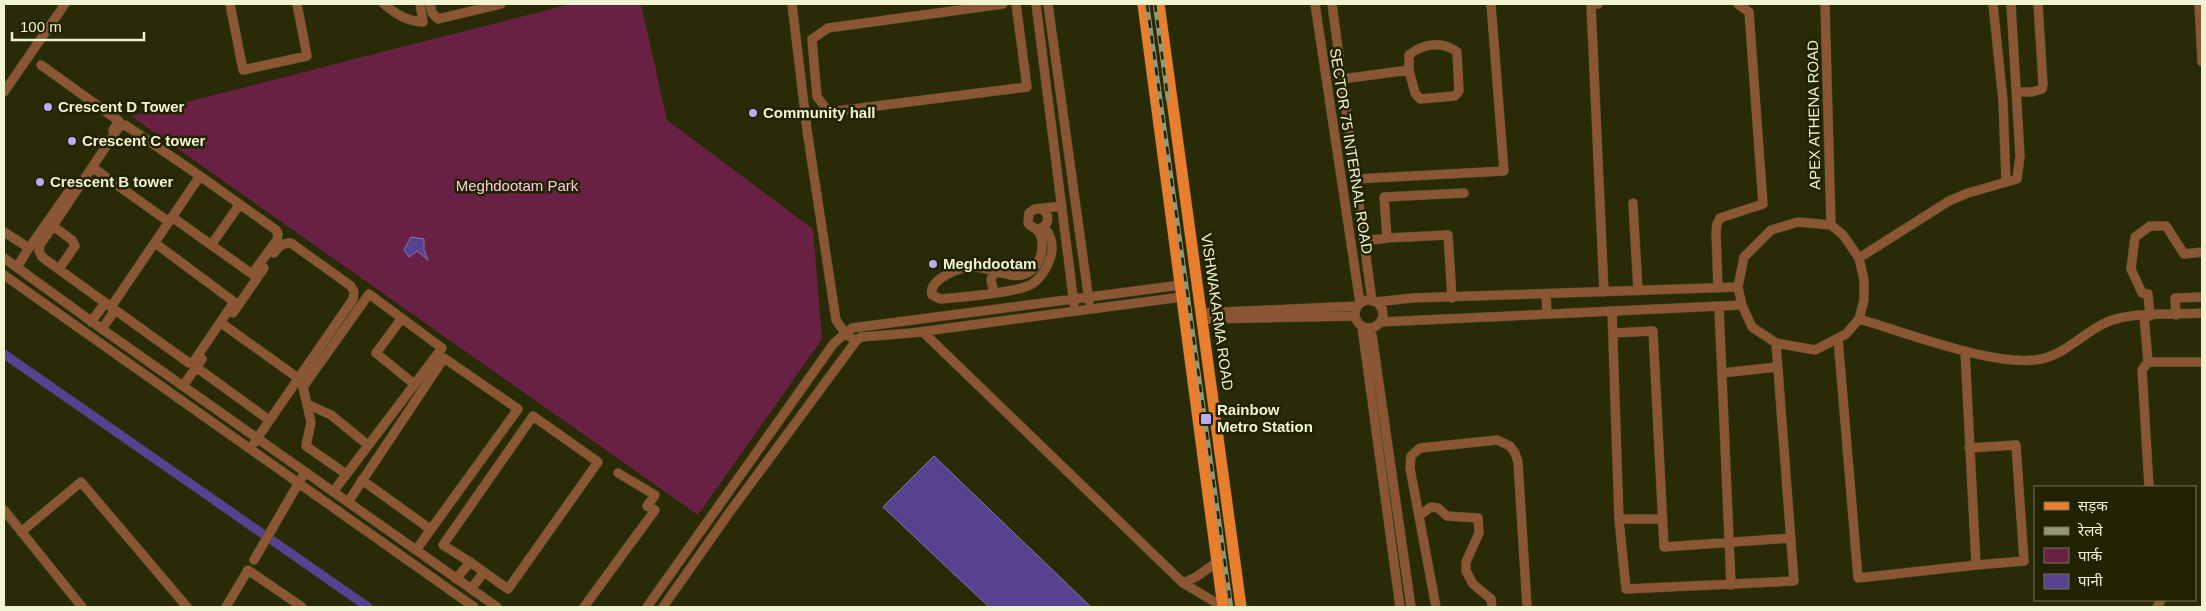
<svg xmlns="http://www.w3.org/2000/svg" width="2206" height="611" viewBox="0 0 2206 611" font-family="Helvetica,'Noto Sans Devanagari',sans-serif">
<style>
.green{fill:#682144}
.water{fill:#574191;stroke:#8577a4}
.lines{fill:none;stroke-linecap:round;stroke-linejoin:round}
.canal{stroke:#574191;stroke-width:9}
.minor-casing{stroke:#454722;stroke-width:10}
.major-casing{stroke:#454722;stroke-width:12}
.minor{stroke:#8a5633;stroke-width:9}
.major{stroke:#e97e2c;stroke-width:11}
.rail-casing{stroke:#949773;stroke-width:4.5}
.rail{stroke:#202200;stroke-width:2.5;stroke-dasharray:8;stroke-linecap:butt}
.poi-dot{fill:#baaaf6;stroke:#202200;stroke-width:2}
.labels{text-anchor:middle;stroke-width:5;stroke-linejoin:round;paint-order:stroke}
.poi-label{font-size:15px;font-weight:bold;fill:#f0f4d1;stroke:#202200;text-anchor:start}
.street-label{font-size:15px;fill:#f0f4d1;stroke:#202200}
.park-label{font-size:15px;fill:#fdcadd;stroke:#202200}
</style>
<rect width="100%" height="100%" fill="#292b06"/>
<!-- green -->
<path class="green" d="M571,4H641L667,120L813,229L822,339L698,515L131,116Z"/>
<!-- water -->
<path class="water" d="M411,237L424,239V250L428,260L417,251L409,257L404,250Z
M934,456L1091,607H989L883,507Z"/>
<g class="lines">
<!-- canal -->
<path class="canal" d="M4,354L368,607"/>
<!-- minor casing -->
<g class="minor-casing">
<path id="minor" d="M230,4L243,70L307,56L297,4
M384,4C396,14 406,21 423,22L420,4
M430,4L432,13L438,19L501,4
M792,4L807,130L836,320L845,333L856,341
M1003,4L828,28L812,39L817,97L829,112L1027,87L1016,4
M1036,4L1074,304
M1048,4L1089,301
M1315,4L1360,303
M1332,4L1372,301
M1598,4H1591L1604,292
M1825,4L1831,225
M1993,4L2003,101L2006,182
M2199,4L2202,62
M41,65L119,121L113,130
M1342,79L1409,70V55C1423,43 1443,41 1457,52L1459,91L1455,96L1420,99L1415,93L1409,70
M4,92L65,4
M2016,92H2032L2042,89L2043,84L2038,4
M92,167L169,222
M1356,179L1504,171L1491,4
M1633,203L1638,291
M1798,222L1831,225L1843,235L1859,258L1864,280V300L1859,319L1846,334L1815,350L1776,343L1752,327L1742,305L1738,287L1744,257L1771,230Z
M53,226L72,240L75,246L59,269
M1044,227C1052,236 1054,248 1050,259C1047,268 1040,279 1032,284C1016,293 961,297 940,299L932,295C928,279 960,267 973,267C993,266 1024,291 1039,260C1043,252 1044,236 1037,230C1034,227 1031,227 1028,223L1029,213L1035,209L1062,206
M1039,229C1050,225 1050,215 1042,209
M4,232L29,248L69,191
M1364,241L1387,238
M155,243L233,301L232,305L194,361L189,363L111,307L200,176L276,230L278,234L277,240L252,274L172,217
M211,245L240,204
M4,258L102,329L497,607
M1859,258L1949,201L1968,193L2017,179L2020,156L2011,4
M17,267L29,248
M994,272L991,280L994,292
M4,275L474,607
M1718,288L1716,233L1717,224L1720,218L1763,204L1749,12L1738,4
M1546,294L1547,314
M1452,298L1448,235L1387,238L1384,197L1464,193
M1355 314a14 14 0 1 1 28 0a14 14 0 1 1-28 0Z
M1376,302L1412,298L1738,287
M111,307L42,257L39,251L40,245L119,127L125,125L200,176
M1719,307L1731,585
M1612,311L1619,519L1626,589L1794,581L1776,343
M233,313L264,268
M1202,313L1357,306
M2176,315L2175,298L2202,297
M2144,316L2148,362L2142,370L2149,487
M2150,316L2148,294L2142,293L2131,269L2135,237L2150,226H2166L2184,254L2202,252
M402,318L376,353L414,384
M1203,319L1355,316
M1859,319C1905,332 1995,368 2041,359C2066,354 2084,332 2107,322C2133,311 2174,315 2202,313
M91,322L105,303
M1380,322L1742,305
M224,325L298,378
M1362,327L1400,607
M1371,328L1411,607
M102,329L115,310
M923,332L1183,583L1223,607
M1613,333L1653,331L1664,547L1791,538
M1838,338L1858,578L1976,565L1965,351
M2148,362H2202
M196,367L269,420
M1722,373L1777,367
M183,386L202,359
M307,404L331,415L368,445
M254,443L353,299L354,292L351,286L291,243C282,243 279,246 274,253
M1969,448L2016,445L2024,561L1976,565
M362,480L430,529
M333,492L442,348L369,294L303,387L311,422L306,446L346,474
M348,502L444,358L518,409L416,550
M4,510L82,607
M1420,515L1431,507L1438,508L1447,516L1478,518L1479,533L1466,562V571L1473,584L1491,599L1492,607
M1619,519H1663
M21,532L81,482L187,607
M254,560L305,472
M456,579L470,562L443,545L533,416L598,462L508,589L470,562
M1183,583L1196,577L1217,562
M471,589L484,572
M226,607L248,570L302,607
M584,607L655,510L647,506L655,495L618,473
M647,607L834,343L852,328L1181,285
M663,607L729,513L856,341L861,337L911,333L1182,297
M1436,607L1410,468L1411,456L1420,448L1497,440L1510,446L1515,453L1518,462L1527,607
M2157,607L2161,600"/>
</g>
<!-- major casing -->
<g class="major-casing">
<path id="major" d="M1143,4L1223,607
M1159,4L1241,607"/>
</g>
<!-- minor -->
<use href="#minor" class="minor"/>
<!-- major -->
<use href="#major" class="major"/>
<!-- rail casing -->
<g class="rail-casing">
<path id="rail" d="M1147,4L1231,607
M1155,4L1168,99"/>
</g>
<!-- rail -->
<use href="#rail" class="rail"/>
</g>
<!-- markers -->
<g class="poi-dot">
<circle cx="48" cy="107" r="5"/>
<circle cx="753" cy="113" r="5"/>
<circle cx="72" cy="141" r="5"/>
<circle cx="40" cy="182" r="5"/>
<circle cx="933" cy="264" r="5"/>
<rect x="1200" y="413" width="12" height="12" rx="2.5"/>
</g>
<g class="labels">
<!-- poi labels -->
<g class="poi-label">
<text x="58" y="112">Crescent D Tower</text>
<text x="763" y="118">Community hall</text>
<text x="82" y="146">Crescent C tower</text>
<text x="50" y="187">Crescent B tower</text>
<text x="943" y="269">Meghdootam</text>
<text x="1217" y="415">Rainbow<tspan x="1217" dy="17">Metro Station</tspan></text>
</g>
<!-- street labels -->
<g class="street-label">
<text transform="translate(1814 115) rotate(-91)" y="5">APEX ATHENA ROAD</text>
<text transform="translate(1351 151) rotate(81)" y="5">SECTOR 75 INTERNAL ROAD</text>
<text transform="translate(1217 312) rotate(82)" y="5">VISHWAKARMA ROAD</text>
</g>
<!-- park labels -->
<g class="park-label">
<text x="517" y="191">Meghdootam Park</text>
</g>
</g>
<!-- border -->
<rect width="2206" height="611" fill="none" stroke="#f0f4d1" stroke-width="10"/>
<!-- legend -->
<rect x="2034" y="486" width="162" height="115" fill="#202200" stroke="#737654"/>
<rect x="2044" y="502" width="25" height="8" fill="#e97e2c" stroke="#737654"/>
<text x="2078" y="511" font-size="15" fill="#f0f4d1">सड़क</text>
<rect x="2044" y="527" width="25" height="8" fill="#949773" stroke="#737654"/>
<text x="2078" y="536" font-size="15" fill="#f0f4d1">रेलवे</text>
<rect x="2044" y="548" width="25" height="15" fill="#682144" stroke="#737654"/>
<text x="2078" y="561" font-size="15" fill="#f0f4d1">पार्क</text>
<rect x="2044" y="574" width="25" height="15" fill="#574191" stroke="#737654"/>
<text x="2078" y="586" font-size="15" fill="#f0f4d1">पानी</text>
<!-- scale -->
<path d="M12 32v8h132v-8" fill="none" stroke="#f0f4d1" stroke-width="2.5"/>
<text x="20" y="32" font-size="15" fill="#f0f4d1" stroke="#202200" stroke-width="4" paint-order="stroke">100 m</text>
</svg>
